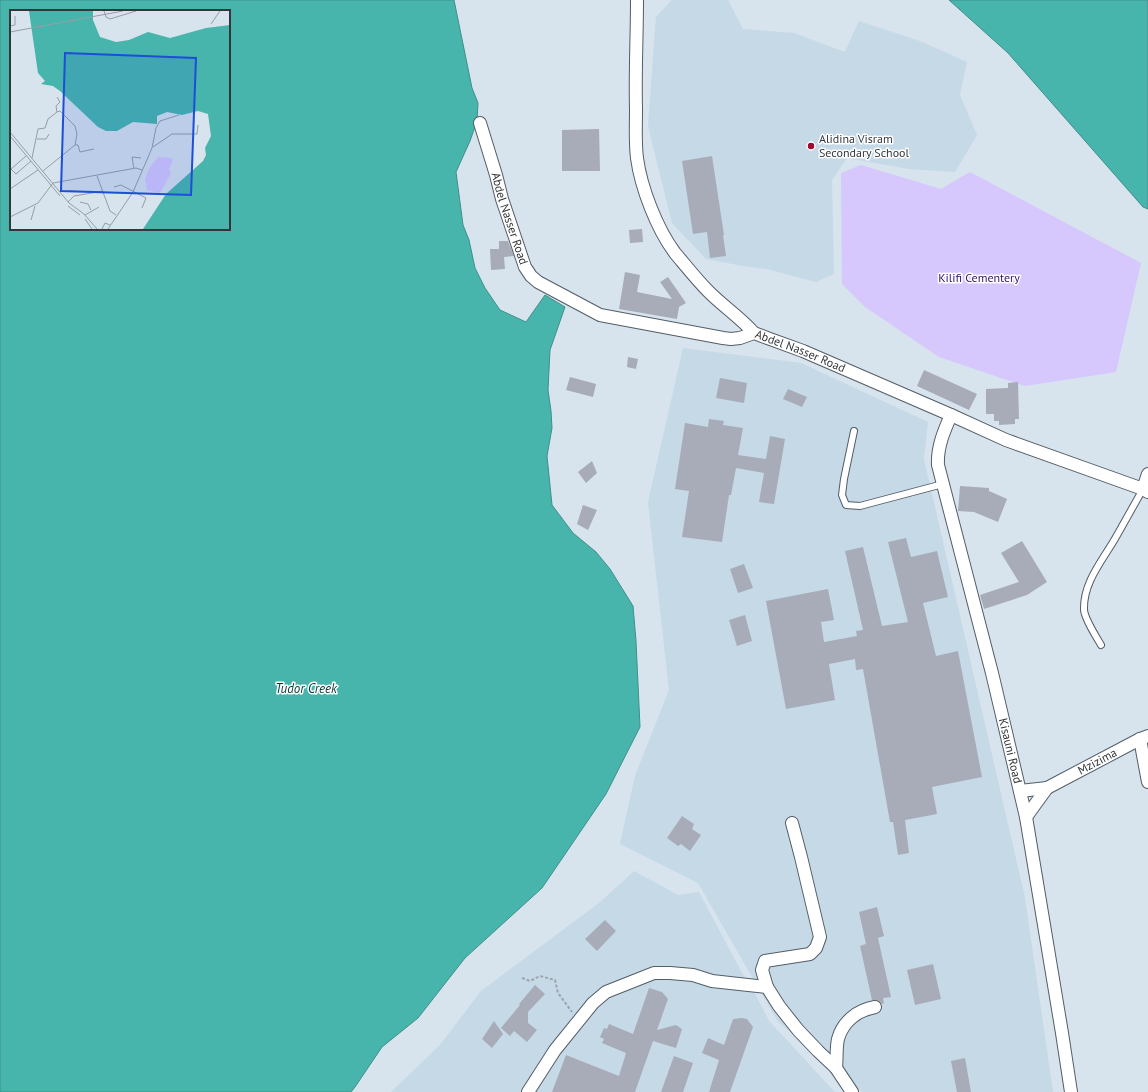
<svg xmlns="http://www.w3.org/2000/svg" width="1148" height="1092" viewBox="0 0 1148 1092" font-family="'PT Sans',sans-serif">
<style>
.built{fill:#c6d9e7}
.green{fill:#d6c8fd}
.water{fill:#47b5ac;stroke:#418f8a;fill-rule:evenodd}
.building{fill:#a7acb8}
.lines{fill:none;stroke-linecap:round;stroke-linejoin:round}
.lane-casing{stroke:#535d66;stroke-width:8}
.street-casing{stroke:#535d66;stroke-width:14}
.path{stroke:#9ca5ad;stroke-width:2;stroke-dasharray:3 2;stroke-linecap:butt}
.lane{stroke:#fff;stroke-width:6}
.street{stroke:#fff;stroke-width:12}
.poi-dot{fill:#a5082f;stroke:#fff;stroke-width:1.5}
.labels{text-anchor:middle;stroke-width:3;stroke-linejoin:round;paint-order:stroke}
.poi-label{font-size:12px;fill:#33373b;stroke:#fff;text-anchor:start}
.street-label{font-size:12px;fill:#33373b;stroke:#fff}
.park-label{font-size:12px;fill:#351363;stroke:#fff}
.water-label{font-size:13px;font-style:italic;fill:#043936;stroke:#fff}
.inset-road{fill:none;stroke:#959ea6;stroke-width:1}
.view{fill:#1d4ed8;fill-opacity:0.15;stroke:#1d4ed8;stroke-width:2}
.inset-edge{fill:none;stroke:#33373b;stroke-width:2}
</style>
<rect width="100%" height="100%" fill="#d7e3ed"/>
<!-- built -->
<path class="built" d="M672,0H728L743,29L794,33L845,52L859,21L920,41L967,62L960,95L977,135L955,172L909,169L847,158L832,180L834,274L816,282L767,269L743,266L706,259L672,223L648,126L656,17Z
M683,348L801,363L928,422L924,459L1025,898L1053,1092H862L848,1078L778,1022L698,883L620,844L635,776L669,690L648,502Z
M634,871L678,895L699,892L742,973L750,984L769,1021L835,1092H391L440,1045L481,991L599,903Z"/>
<!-- green -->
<path class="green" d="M861,165L941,189L970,172L1141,263L1116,372L1025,386L939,357L865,307L842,284L841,173Z"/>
<!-- water -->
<path class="water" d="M0,0H454L472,88L478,103L477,121L470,141L456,172L463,225L469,240L475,268L485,288L500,310L526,322L545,295L565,307L550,350L548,390L551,411L552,428L547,456L552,505L573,533L596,552L610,569L633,606L636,641L640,727L606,794L542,888L465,958L418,1018L382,1047L355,1087L351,1092H0ZM11,11H229V229H11Z
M949,0H1148V209L1143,207L1008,53Z"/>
<!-- building -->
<path class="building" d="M599,129L600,171H562V130Z
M712,156L724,235H723L726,256L710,258L707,232L693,234L682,161Z
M642,229L643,242L630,243L629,230Z
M499,241H508L514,256L504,257L505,269L491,270L490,249H499Z
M625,272L640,275L637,292L672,299L660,282L668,277L686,303L679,307L677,319L619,309Z
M628,357L638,359L636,369L627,367Z
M924,370L977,394L969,410L917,386Z
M570,377L596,384L593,397L566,390Z
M720,378L747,383L744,403L716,398Z
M1018,382L1019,419H1015V424L999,425V421H994V414H986V389L1008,388V383Z
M788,389L807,397L802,407L783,399Z
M709,419L724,421L723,425L743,428L738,455L766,459L770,436L785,439L774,504L759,502L764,473L736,468L731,495H729L722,542L682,537L689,491L675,489L685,423L708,427Z
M592,461L597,473L586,483L578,472Z
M960,486L989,488V491L1007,499L998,522L974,512L958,511Z
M583,505L597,510L588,530L577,524Z
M906,538L911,557L937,551L948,597L923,603L936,656L958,651L982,777L932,787L937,814L905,820L909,853L898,855L893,822H890L863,669L856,670L855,659L829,664L835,700L786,709L766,601L828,589L834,620L821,622L824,642L857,636L856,631L863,630L845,551L863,547L882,626L908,622L888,542Z
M1022,541L1047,582L1027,595L984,609L980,595L1019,582L1001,553Z
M744,564L753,588L738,593L730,569Z
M745,615L752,641L737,646L729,620Z
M682,816L694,824L692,829L701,835L690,851L681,844L678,846L667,838Z
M877,907L884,936L878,938L891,997L883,998L884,1003L882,1004L877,1000H872L860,946L866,944L859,912Z
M605,920L616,931L597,951L585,939Z
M933,964L941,999L915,1005L907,970Z
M535,985L545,994L528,1012V1023L537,1030L527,1042L514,1031L510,1036L501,1028L520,1005L519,1004Z
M649,988L662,992L668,999L657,1030L676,1025L682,1029L676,1048L653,1041L635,1092H552L566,1055L619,1076L626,1053L602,1043L604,1039L600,1037L604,1028L607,1029L609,1024L633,1034Z
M742,1018L747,1019L753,1027L730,1092H709L719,1060L702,1053L708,1038L724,1045L733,1019Z
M494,1021L503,1034L492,1048L482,1039Z
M674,1056L693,1063L683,1092H661Z
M965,1058L971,1092H957L951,1061Z"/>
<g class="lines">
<!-- lane casing -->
<g class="lane-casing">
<path id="lane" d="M854,431L844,479L842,495L846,505L860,506L943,484
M1101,645C1096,636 1085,620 1084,610C1083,582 1103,560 1116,537C1125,521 1134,505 1143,489"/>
</g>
<!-- street casing -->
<g class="street-casing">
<g id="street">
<path d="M637,0C637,36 635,73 636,109C636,126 635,142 637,158C641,188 657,229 675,253C686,266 697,280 709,292C724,307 740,317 754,333"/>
<path id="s1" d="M480,123L496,175L502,199L525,267L531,276L538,282L600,315L723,338L731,339L740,338L754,333L770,339L803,351L951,415L1006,440L1143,489L1148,492"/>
<path id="s2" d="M951,415C944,431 937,447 938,465L992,673L1026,817L1062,1033L1071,1092"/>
<path d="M1143,489L1148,474"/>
<path d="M1140,739L1148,782"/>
<path id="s3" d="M1020,791L1047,788L1140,739L1148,736"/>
<path d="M1026,817L1047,788"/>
<path d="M792,823L801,857L820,937L816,948L810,954L765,961L762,970L767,987L779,1006L798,1030L818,1051L836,1068L852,1092"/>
<path d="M836,1068C837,1058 836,1048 838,1039C843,1021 858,1010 875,1007"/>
<path d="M528,1092L555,1050L593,1003L606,992L654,973H670L693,975L712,981L767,987"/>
</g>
</g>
<!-- path -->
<path class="path" d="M522,978L530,981L540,976L555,980L558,993L572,1012"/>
<!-- lane -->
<use href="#lane" class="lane"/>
<!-- street -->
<use href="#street" class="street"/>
</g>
<!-- markers -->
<circle class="poi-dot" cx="811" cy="146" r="4"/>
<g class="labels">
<!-- poi labels -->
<g class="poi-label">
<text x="819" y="143">Alidina Visram<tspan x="819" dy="14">Secondary School</tspan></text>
</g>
<!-- street labels -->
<g class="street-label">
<text dy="4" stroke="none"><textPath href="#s1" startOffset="100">Abdel Nasser Road</textPath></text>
<text dy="4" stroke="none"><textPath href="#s1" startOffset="448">Abdel Nasser Road</textPath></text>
<text dy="4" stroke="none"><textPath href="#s2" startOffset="347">Kisauni Road</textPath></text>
<text dy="4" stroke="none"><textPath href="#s3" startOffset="84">Mzizima</textPath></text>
</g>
<!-- park labels -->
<g class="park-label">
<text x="979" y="282">Kilifi Cementery</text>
</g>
<!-- water labels -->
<g class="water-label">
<text x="306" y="693">Tudor Creek</text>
</g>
</g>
<!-- overview -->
<g transform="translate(10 10)">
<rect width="220" height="220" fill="#d7e3ed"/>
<path d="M148,147L162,148L163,150L159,159L161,163L150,183L137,180L135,169L139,159Z" fill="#d6c8fd"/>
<path d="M19,1H83V10L90,27L106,32L119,30L138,22L160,28L196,18L220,15V219H133L156,184L193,151L196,145L195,138L201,126L198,104L188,101L172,105L157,102L147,106V114L123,112L107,121H96L88,117L50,81L43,76L31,74L35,71L28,63Z" fill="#47b5ac"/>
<path class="inset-road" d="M94,1L96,7L100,9L126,1M201,14L210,1M0,16L5,15V6M0,22L113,1M47,102L50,101L65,116L67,124L65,135M47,102L46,96L50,92L47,87M0,122L59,193L74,204L87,219M0,126L50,186M27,129H36L39,124M143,137L162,124H187L188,115M16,146L1,159L6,164L21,151M22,148L28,119L35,118L38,109L47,102M124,159L122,147L131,148M33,161L65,135H68L70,142L84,139M87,166L100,201L106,205M104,177L111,175L136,188L132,198M0,179L28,160M58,192L64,186L93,181M70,192L78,194L81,200M58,196L70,205M75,205L89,197M0,207L28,193L43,173L126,158L132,160M75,209L82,219M21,210L25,196M92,219L95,213L100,215M98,219L123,182L142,138L146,118L150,111L169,105"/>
<path class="view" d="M55,43L186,48L181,185L51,181Z"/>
<rect width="220" height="220" class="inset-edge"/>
</g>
</svg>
